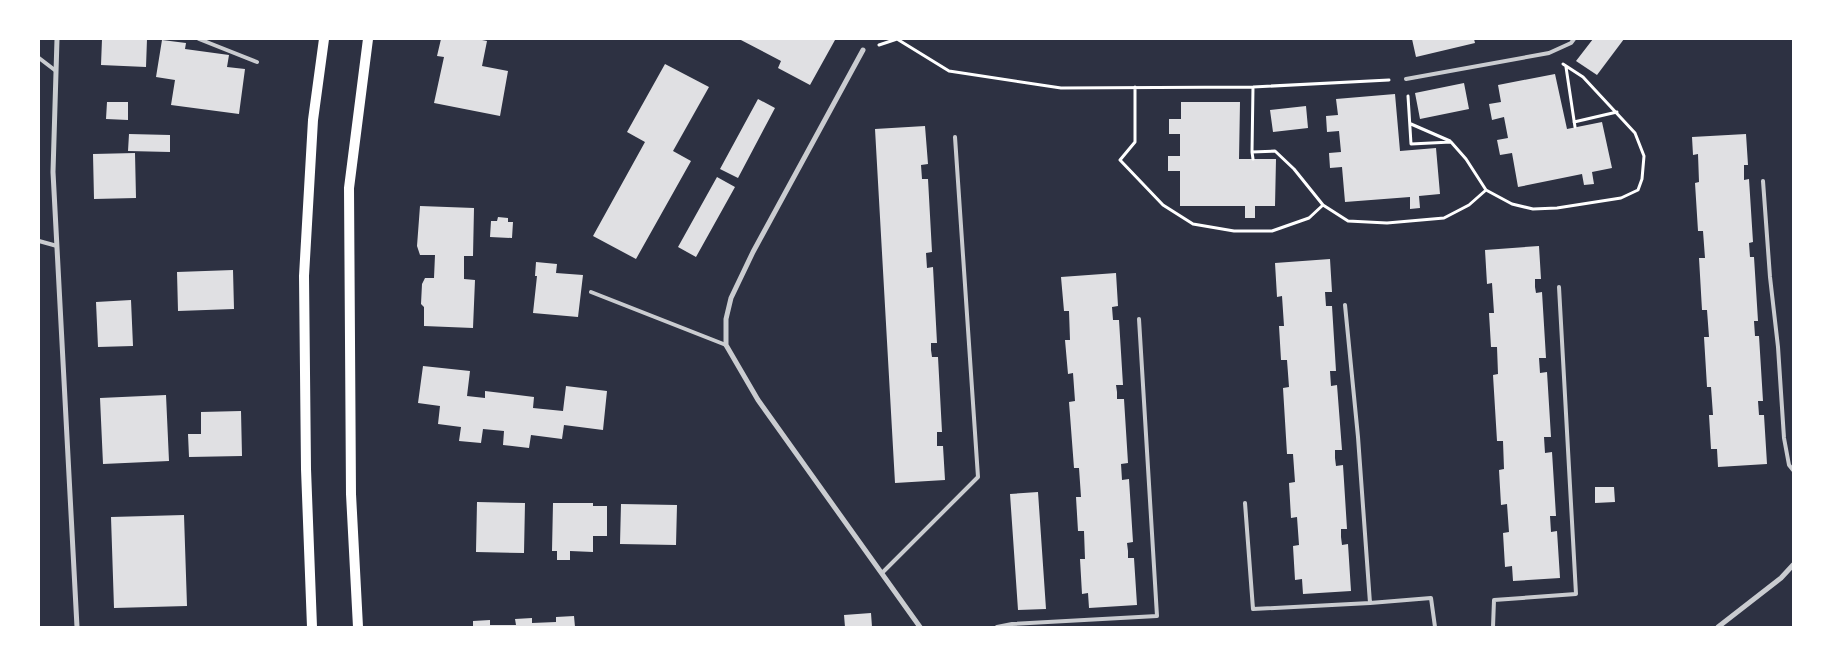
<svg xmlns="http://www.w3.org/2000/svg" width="1832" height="666" viewBox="0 0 1832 666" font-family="'Open Sans',sans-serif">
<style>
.building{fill:#e0e0e3}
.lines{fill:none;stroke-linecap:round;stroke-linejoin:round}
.path{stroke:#fff;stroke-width:3}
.service{stroke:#caccd0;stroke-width:4}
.minor{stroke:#caccd0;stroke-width:5}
.secondary{stroke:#fff;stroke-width:10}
</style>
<rect width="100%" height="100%" fill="#2d3142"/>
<!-- building -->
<path class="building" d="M102,39H147L146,67L101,65Z
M441,39H477L487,41L482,66L508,71L500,116L434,103L444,57L437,56Z
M739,39H833L835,40L810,85L778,68L781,61Z
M1412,39H1474L1475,43L1416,57Z
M1593,39H1624L1597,75L1576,61Z
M162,40L186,43L185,49L229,55L227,67L245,69L239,114L171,105L175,80L156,77Z
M665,64L709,87L673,151L691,161L636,259L593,236L645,142L627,132Z
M1555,74L1567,129L1602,122L1612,168L1592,172L1594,184L1584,185L1582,174L1518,187L1512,153L1500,155L1497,140L1508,138L1504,117L1492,120L1489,104L1501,102L1498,85Z
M1464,83L1469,109L1420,119L1415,93Z
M1395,94L1400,151L1436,148L1440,194L1419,196L1420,208L1410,209V197L1345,202L1342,167L1330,168L1329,153L1341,152L1339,131L1327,132L1326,116L1338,115L1336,99Z
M758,99L775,108L738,178L720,169Z
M107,102H128V120L106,119Z
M1181,102H1240L1239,159H1276L1275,206H1255V218H1245V206H1180V171H1168V156H1180V134H1169V119H1181Z
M1306,106L1308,128L1273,132L1270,110Z
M925,126L928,164L921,165L922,179H928L932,252L926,253L927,268L933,267L937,343H931V350L932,357H938L942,432H937V446H943L945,480L895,483L875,129Z
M129,134L170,135V152L128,151Z
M1746,134L1748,165H1744V180L1749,179L1753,242L1749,243L1750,257H1754L1758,321H1754L1755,336H1759L1763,401H1758L1759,415H1764L1767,464L1718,467L1717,449H1711L1709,415H1713L1711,387H1707L1704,337H1709L1707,310H1702L1699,258H1705L1703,231H1698L1695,183L1699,182L1698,154L1693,155L1692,137Z
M135,153L136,198L94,199L93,154Z
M717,177L735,187L696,257L678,247Z
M420,206L474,208L473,256H464V279L475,280L473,328L424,326V307L421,304L422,284L425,278H434L435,255H420L417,246Z
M498,217L508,218V222H513L512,238L490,237L491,221H497Z
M1539,246L1541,279H1535V287L1536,293L1542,292L1546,358H1539L1540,373L1547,372L1551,437H1544L1545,453L1552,452L1556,516H1550L1551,532L1557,531L1560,578L1513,581L1512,566L1505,567L1503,533L1509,532L1507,504L1501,505L1499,470L1504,469L1503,441H1497L1493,375L1498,374L1497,347H1491L1489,313H1494L1492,283L1487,284L1485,250Z
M1330,259L1332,292H1325L1326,306H1332L1336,371H1330L1331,386L1337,385L1342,450H1335V458L1336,466L1343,465L1347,529H1341V537L1342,545L1348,544L1351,591L1303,594L1302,579L1295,580L1293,546L1299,545L1297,517L1291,518L1289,483L1295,482L1293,454H1287L1283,388L1289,387L1287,360H1281L1279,326H1284L1282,296L1277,297L1275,263Z
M536,262L557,264L556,273L583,275L578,317L533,313L537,276H535Z
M233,270L234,309L178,311L177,272Z
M1116,273L1118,306L1112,307L1113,320H1119L1123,385H1116L1117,392V399H1124L1128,463L1121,464L1122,480L1129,479L1133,542L1127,543L1128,551V558H1134L1137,605L1089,608L1088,593L1082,594L1080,559H1085L1084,531H1078L1076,497H1081L1079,468H1074L1069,402L1075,401L1073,373L1068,374L1065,340H1070L1069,311H1064L1061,277Z
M131,300L133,346L98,347L96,302Z
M423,366L470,371L467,396L485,398V391L534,397L533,408L563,411L566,386L607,391L603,430L564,425L562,439L531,435L529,448L503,445L504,431L483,429L481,443L459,441L461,427L438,424L440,406L418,403Z
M166,395L169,461L103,464L100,398Z
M241,411L242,456L189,457L188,434H201V412Z
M1595,487H1614L1615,502L1595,503Z
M1038,492L1046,609L1018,610L1010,494Z
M477,502L525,503L524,553L476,552Z
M553,503H593V506H607V536H593V552L570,551V560H557V551H552Z
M621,504L677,505L676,545L620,544Z
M184,515L187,606L114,608L111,517Z
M871,613L872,627H845L844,615Z
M574,616L575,627H473V621L490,620V625H516L515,619L532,618V623L556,622V617Z"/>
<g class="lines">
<!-- path -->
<path class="path" d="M897,39L949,71L1061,88L1253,87L1389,80
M879,45L897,39
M1566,67L1575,127
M1135,87V142L1120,160L1163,205L1193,224L1234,231H1272L1309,218L1323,205
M1253,87L1252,152L1275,151L1294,169L1323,205L1348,221L1387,223L1444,218L1469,205L1486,190
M1408,96L1411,144L1451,142L1466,159L1486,190L1512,204L1533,209L1557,208L1621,198L1638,190L1642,179L1644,156L1635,133L1583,77L1563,64
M1574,122L1617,112
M1411,124L1450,141
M1252,152L1253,159"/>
<!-- service -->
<path class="service" d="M199,39L257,62
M39,58L56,71
M1406,79L1549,53L1571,43L1574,39
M1763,181L1770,277L1778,347L1784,438L1789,465L1793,470
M39,241L57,246
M591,292L726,345
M1345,305L1358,437L1370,603
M1245,503L1253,609L1370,603L1431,598L1435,627
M882,573L978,477L955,137
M997,627L1012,624L1157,616L1139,319
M1493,627L1494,600L1576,594L1559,287"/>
<!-- minor -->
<path class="minor" d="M57,39L53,172L77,627
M863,50L753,252L731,298L726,319V345L758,400L920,627
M1718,627L1781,578L1793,565"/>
<!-- secondary -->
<path class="secondary" d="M312,627L306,469L304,276L313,120L324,39
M358,627L351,494L349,188L368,39"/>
</g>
<!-- border -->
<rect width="1832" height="666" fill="none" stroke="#ffffff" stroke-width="80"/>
</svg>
